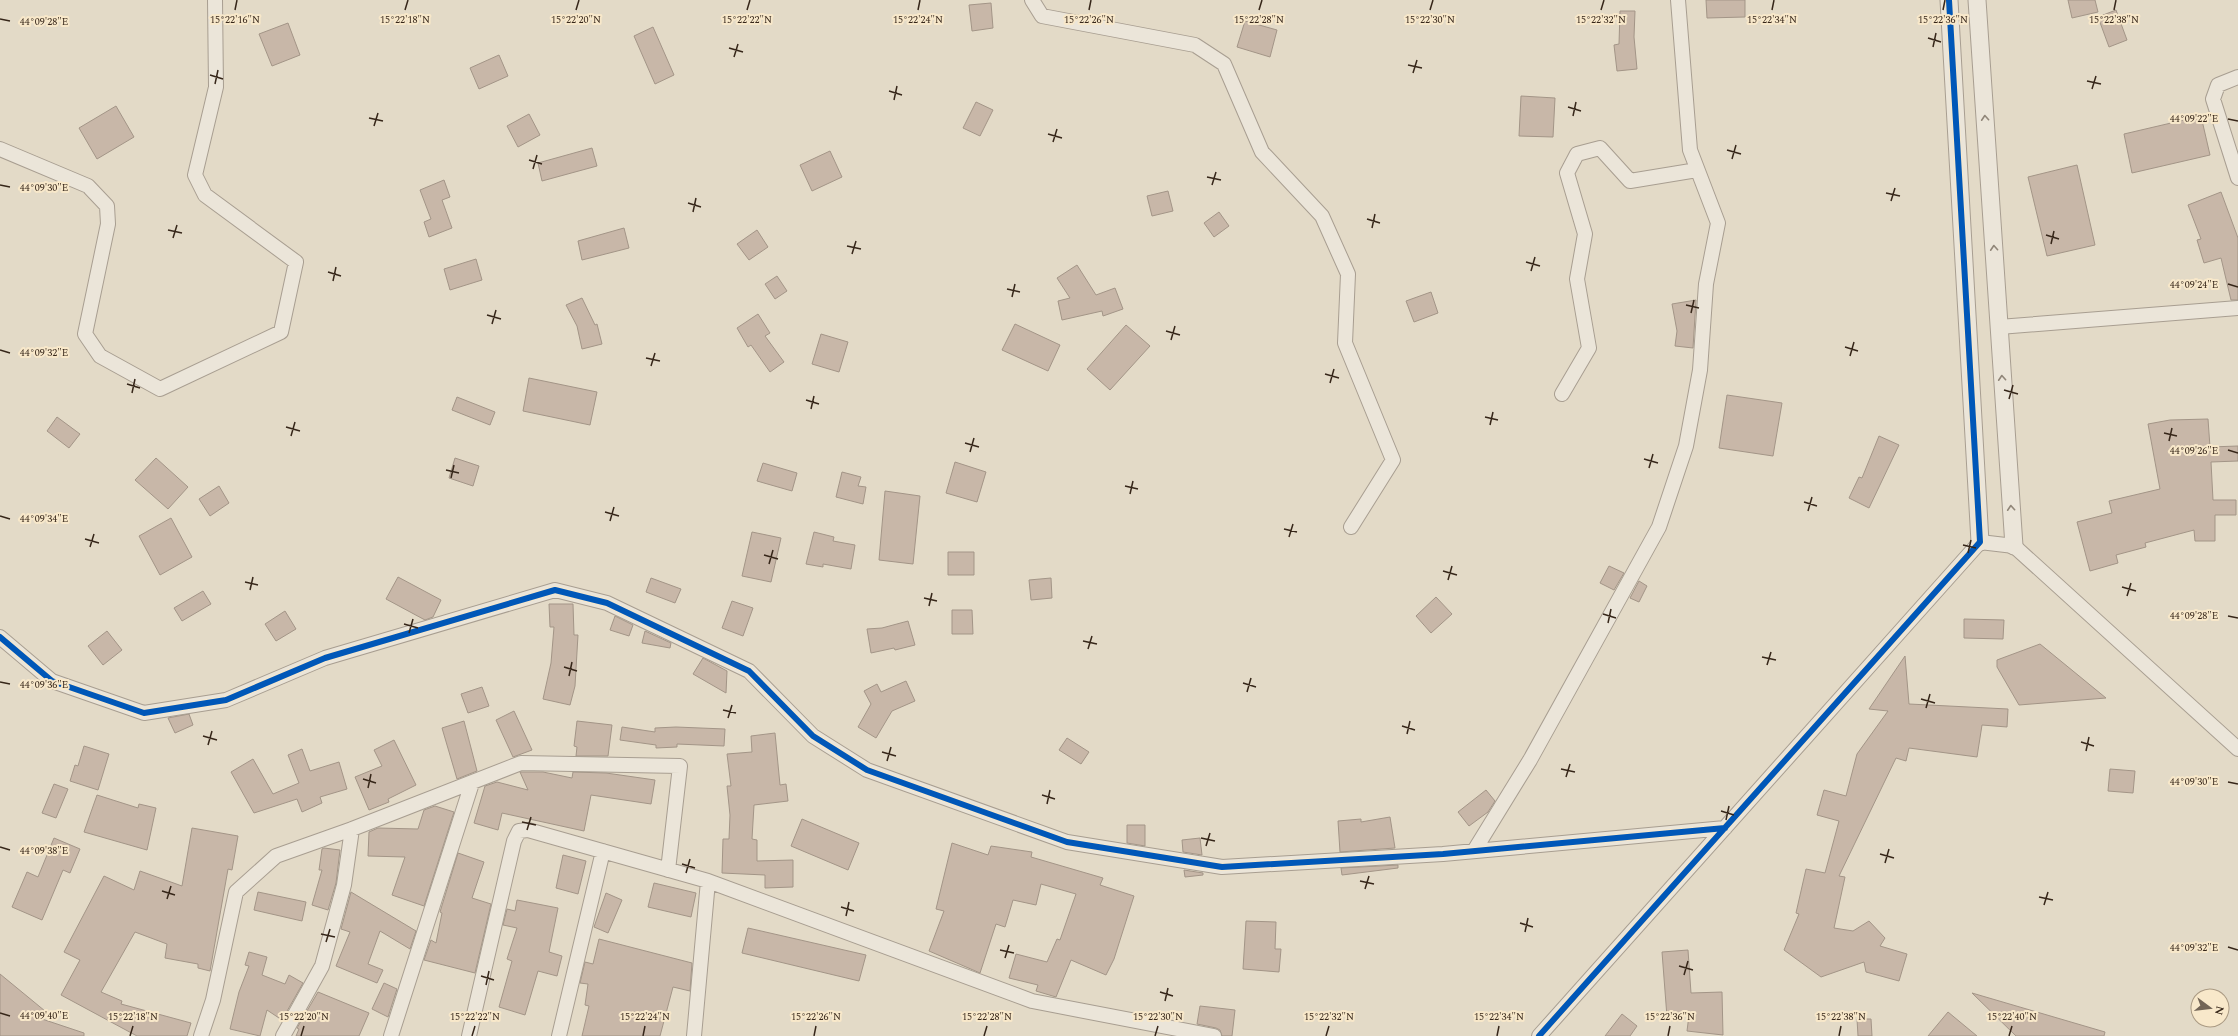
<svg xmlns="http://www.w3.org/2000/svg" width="2238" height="1036" viewBox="0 0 2238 1036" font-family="Spectral,serif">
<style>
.building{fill:#c8b7a8;stroke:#a39587}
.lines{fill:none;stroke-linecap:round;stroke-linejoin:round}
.minor-casing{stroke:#a89e91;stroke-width:16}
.tertiary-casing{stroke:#a89e91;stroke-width:19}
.minor{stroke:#ebe5d9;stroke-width:14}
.tertiary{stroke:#ebe5d9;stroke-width:17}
.cycleway-casing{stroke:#f8e8ca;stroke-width:8}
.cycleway{stroke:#0057b8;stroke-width:6}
.oneway{stroke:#908679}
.ticks{fill:none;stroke:#362619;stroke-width:1.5}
.ticks-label{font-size:10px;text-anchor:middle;fill:#362619;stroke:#f8e8ca;stroke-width:4;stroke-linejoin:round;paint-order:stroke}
</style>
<rect width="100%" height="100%" fill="#e3dac7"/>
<!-- building -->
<path class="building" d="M1706,0H1745V17L1707,18Z
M2068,0H2095L2098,12L2072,18Z
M991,3L993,28L972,31L969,5Z
M2116,10L2127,40L2109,47L2098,17Z
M1620,11H1635L1634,37L1637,69L1617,71L1614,45L1619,44Z
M1245,21L1277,30L1270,57L1237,47Z
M288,23L300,55L272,66L259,34Z
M653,27L674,75L655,84L634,36Z
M499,55L508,76L479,89L470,68Z
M1521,96L1555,98L1553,137L1519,136Z
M976,102L993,110L980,136L963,128Z
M116,106L134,137L97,159L79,128Z
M529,114L540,135L518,147L507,126Z
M2201,116L2210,155L2132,173L2124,134Z
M592,148L597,166L542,181L538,163Z
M830,151L842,177L812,191L800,165Z
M2077,165L2095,245L2047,256L2028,177Z
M444,180L450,197L442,200L452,228L429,237L424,222L431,219L420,190Z
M1168,191L1173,211L1152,216L1147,196Z
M2221,192L2238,238V300H2231L2221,258L2204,263L2197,240L2201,239L2188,205Z
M1219,212L1229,226L1214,237L1204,223Z
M624,228L629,248L582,260L578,241Z
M757,230L768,247L749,260L737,244Z
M476,259L482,280L450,290L444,269Z
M1077,265L1096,295L1115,288L1123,309L1103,316L1102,311L1062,320L1058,301L1070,298L1057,278Z
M777,276L787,291L775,299L765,284Z
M1431,292L1438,313L1414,322L1406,301Z
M582,298L595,325L597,324L602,344L582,349L577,326L566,305Z
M1696,300L1693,348L1675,346L1677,331L1672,304Z
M758,314L770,333L765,336L784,362L770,372L751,345L748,347L737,328Z
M1015,324L1060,345L1048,371L1002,350Z
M1126,325L1150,346L1110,390L1087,369Z
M821,334L848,342L839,372L812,364Z
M529,378L597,392L590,425L523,411Z
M1727,395L1782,403L1773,456L1719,448Z
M457,397L495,412L490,425L452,410Z
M57,417L80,434L69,448L47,431Z
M2208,419L2210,447L2238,446V461L2211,462L2213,500H2236V515H2215V541H2195L2194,530L2145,543L2146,547L2116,555L2118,563L2090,571L2077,522L2112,513L2109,501L2160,489L2148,424L2170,420Z
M1879,436L1899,445L1869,508L1849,498L1859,477L1862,478Z
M156,458L188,487L168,509L135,480Z
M455,458L479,466L473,486L449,478Z
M955,462L986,472L977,502L946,493Z
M763,463L797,473L792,491L757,481Z
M842,472L861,477L858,486L866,487L863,504L836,497Z
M219,486L229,503L210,516L199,499Z
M885,491L920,496L913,564L879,560Z
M171,518L192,557L160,575L139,536Z
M752,532L781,538L771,582L742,576Z
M814,532L834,537L833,541L855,545L851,569L823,564V567L806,564Z
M948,552H974V575H948Z
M1609,566L1624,573L1614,590L1600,583Z
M398,577L441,600L433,617L425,620L386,599Z
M651,578L681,589L675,603L646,592Z
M1051,578L1052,598L1031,600L1029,580Z
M1639,581L1647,586L1639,602L1630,598Z
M203,591L211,604L182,621L174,608Z
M1436,597L1452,614L1431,633L1416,616Z
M732,601L753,608L743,636L722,628Z
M549,604H573L574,635H578L575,686L570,705L543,699L551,663L554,627H550Z
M952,610H972L973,634H952Z
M285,611L296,629L276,641L265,624Z
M615,616L633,625L629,636L610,630Z
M1964,619L2004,620L2003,639L1964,638Z
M908,621L915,645L895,650L894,648L871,653L867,629L882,628Z
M107,631L122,650L103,665L88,646Z
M645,631L671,643L670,648L642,643Z
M2040,644L2106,698L2019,705L1997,667V660Z
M1905,656L1909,704L2008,709L2007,727L1982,725L1977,757L1909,748L1906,761L1896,758L1839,876L1845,877L1834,928L1853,931L1869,921L1885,938L1880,946L1907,954L1899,981L1866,972L1864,962L1821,977L1784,950L1799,914L1796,913L1806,869L1825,873L1839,821L1817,815L1824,790L1846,796L1857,754L1888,711L1869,709Z
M703,658L727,671L726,693L693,674Z
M906,681L915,701L892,711L876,738L858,727L871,704L864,691L877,684L881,692Z
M482,687L489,706L468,713L461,694Z
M514,711L532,750L513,757L496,720Z
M189,714L193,725L175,733L168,718Z
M464,721L477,771L457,779L442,728Z
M577,721L612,725L608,756H576L577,747L574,746Z
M622,727L655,732V728L676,727L725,729L724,746L677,744V747L656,748V745L620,740Z
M775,733L780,785L786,784L788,801L754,805L752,839L757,840V861L793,860V887L765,888V875L722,873L723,839H729L730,815L727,786H731L727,754L752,752L751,736Z
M1067,738L1089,752L1081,764L1059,750Z
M394,740L416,785L388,799L389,802L369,810L355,777L382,766L374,750Z
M84,746L109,754L98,790L70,781L75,765L78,766Z
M302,749L310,771L339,762L347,789L320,797L322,803L302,812L297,799L254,813L231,772L253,759L273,794L299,783L288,755Z
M2110,769L2135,771L2133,793L2108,791Z
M520,772H543L572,778L573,772L606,773L655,780L651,804L591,795L584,831L502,813L498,830L474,823L485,786L497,782L528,790Z
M54,784L68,789L56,818L42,813Z
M1486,790L1495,801L1488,812L1469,826L1458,812Z
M97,795L138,808L139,804L156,808L147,850L84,832Z
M435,806L454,812L424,906L392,895L405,857L368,856L369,832L378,828L418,829L424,810Z
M1390,817L1395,848L1340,852L1338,821L1361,819V822Z
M802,819L859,843L848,870L791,846Z
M1127,825H1145V846L1127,843Z
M192,828L238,836L232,870L228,869L210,971L198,968V964L165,958L167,944L135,932L101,992L122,1001L121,1004L191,1023L187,1036H137L61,995L80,960L64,952L104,876L134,890L140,871L182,886Z
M54,838L80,849L70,873L63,870L42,920L12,907L27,872L38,877Z
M1200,838L1202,855L1183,852L1182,840Z
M952,843L988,855L991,846L1032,852L1031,857L1103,878L1100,885L1134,896L1114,959L1106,975L1071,960L1056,997L1036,991L1038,985L1009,978L1016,954L1047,962L1057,939L1060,940L1076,894L1041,884L1036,905L1013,900L1005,927L996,924L980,973L929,951L944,911L936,909Z
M324,848L340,850L336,883L328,910L312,905L322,870H319L322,849Z
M458,853L484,862L472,898L491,904L475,973L424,960L431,940L436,943L442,913L440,912Z
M563,855L586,861L578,894L556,888Z
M1398,865V868L1342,875L1341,868Z
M1184,870L1203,873V875L1185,877Z
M654,883L696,893L691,917L648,907Z
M258,892L306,902L302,921L254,910Z
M351,892L416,931L410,949L380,931L368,964L383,970L377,983L336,966L350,932L341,929Z
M606,893L622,900L608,933L594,927Z
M517,900L558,908L549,952L562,956L557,976L538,971L525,1015L499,1007L512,961L507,959L517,928L503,925L507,909L515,911Z
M1246,921L1276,922L1275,949H1281L1279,972L1243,969Z
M748,928L866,955L859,981L742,953Z
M599,939L692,963L690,991L673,987L660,1036H582L589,1006L585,1005L588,984L580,983L585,962L593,964Z
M1688,950L1691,993L1722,992L1723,1035L1687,1031L1689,1015L1667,1017L1662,952Z
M249,952L267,957L262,975L285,984L289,975L303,983L282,1020L267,1010L260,1036L230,1029L239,992L249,966L245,965Z
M0,974L45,1011L39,1018L84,1033V1036H0Z
M384,983L397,989L388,1017L372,1009Z
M318,992L369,1013L359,1036H296L299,1029L297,1028Z
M1972,993L2105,1032L2104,1036H2016Z
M1200,1006L1235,1010L1232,1036H1222L1220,1030L1216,1028L1197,1024Z
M1948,1012L1977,1036H1928Z
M1622,1014L1637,1026L1630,1036H1605Z
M1857,1019H1871L1872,1036H1858Z"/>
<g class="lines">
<!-- minor casing -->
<g class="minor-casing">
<path id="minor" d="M1032,0L1042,16L1195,45L1224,64L1262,152L1322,216L1348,274L1345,343L1393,460L1351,527
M2238,77L2218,85L2213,99L2238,178
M0,149L88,186L107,206L108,224L85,334L100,356L160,389L281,332L296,262L205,195L195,175L216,87L215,0
M1999,327L2238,308
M1562,394L1589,348L1577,279L1585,234L1567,173L1577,154L1600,148L1630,181L1697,170
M0,637L52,681L144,713L226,700L325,658L555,590L607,603L749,671L813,736L867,770L1067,842L1222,867L1443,854L1725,828
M1474,851L1530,760L1659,527L1686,446L1700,370L1706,284L1718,223L1690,150L1678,0
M201,1036L213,1000L236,892L276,856L352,829L521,763L680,766L668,870
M283,1036L322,966L344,885L352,829
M391,1036L472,783
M469,1036L514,841L519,831L528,830L708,881L1032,1001L1214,1036
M559,1036L603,851
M694,1036L708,881
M1539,1036L1980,542L2014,546L2238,749"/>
</g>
<!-- tertiary casing -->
<g class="tertiary-casing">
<path id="tertiary" d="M1949,0L1980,542
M1977,0L2014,546"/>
</g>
<!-- minor -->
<use href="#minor" class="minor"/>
<!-- tertiary -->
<use href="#tertiary" class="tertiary"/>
<!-- cycleway casing -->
<g class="cycleway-casing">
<path id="cycleway" d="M0,637L52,681L144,713L226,700L325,658L555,590L607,603L749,671L813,736L867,770L1067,842L1222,867L1443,854L1725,828
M1539,1036L1980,542L1949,0"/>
</g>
<!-- cycleway -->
<use href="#cycleway" class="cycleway"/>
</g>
<!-- one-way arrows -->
<defs><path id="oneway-chevron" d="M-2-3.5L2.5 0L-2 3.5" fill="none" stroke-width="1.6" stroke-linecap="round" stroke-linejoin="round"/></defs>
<g class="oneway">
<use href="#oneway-chevron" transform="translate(1985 118) rotate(-94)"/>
<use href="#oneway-chevron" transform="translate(1994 248) rotate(-94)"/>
<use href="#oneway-chevron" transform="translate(2002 378) rotate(-94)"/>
<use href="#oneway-chevron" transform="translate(2011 508) rotate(-94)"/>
</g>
<!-- ticks -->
<path class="ticks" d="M235,10L237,0M405,10L408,0M576,10L579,0M747,10L750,0M918,10L920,0M1089,10L1091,0M1259,10L1262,0M1430,10L1433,0M1601,10L1604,0M1772,10L1774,0M1943,10L1945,0M2114,10L2116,0M0,19L10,21M1928,38L1941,42M1933,47L1936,33M729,48L743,52M734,57L738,44M1408,65L1422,68M1413,73L1417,60M210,75L223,79M2087,81L2101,84M215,84L218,70M2092,89L2096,76M889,91L902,95M894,100L897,86M1568,107L1581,111M1573,116L1576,102M369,118L383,121M2228,119L2238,121M374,126L378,113M1048,134L1062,138M1053,142L1057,129M1727,150L1741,154M1732,159L1736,145M529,160L542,164M533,169L537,155M1207,177L1221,180M0,185L10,187M1212,185L1216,172M1886,193L1900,196M1891,201L1895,188M688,203L701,207M693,212L696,198M1367,219L1380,223M1372,228L1375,214M168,230L182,233M2046,235L2059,239M173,238L177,225M2051,244L2054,231M847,246L861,249M852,254L856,241M1526,262L1540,266M1531,271L1535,257M328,272L341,276M333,281L336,267M2228,284L2238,287M1007,289L1020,292M1012,297L1015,284M1686,305L1699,308M1691,313L1694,300M487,315L501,319M492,324L496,310M1166,331L1180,335M1171,340L1175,326M1845,347L1858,351M0,350L10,353M1850,356L1854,342M646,358L660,361M651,366L655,353M1325,374L1339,378M1330,383L1334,369M127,384L140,388M2004,390L2018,394M132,393L135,379M2009,399L2013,385M806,400L819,404M811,409L814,396M1485,417L1498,420M1490,425L1493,412M286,427L300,431M2164,433L2177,436M291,436L295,422M2169,441L2172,428M965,443L979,447M2228,450L2238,453M970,452L974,438M1644,459L1658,463M1649,468L1653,454M446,470L459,473M451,478L454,465M1125,486L1138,489M1130,494L1133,481M1804,502L1817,506M1808,511L1812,497M605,512L619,516M0,516L10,519M610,521L614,507M1284,529L1297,532M1289,537L1293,524M85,539L99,543M1963,545L1976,548M90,547L94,534M1968,553L1971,540M764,555L778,559M769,564L773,550M1443,571L1457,575M1448,580L1452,566M245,582L258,585M2122,587L2136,591M250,590L253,577M2127,596L2131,583M924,598L937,601M929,606L932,593M1603,614L1616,618M2228,616L2238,618M1608,623L1611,609M404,624L418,628M409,633L413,619M1083,641L1097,644M1088,649L1092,636M1762,657L1776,660M1767,665L1771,652M564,667L577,671M569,676L572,662M0,682L10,684M1243,683L1256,687M1247,692L1251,678M1921,699L1935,703M1926,708L1930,694M723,710L736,713M728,718L732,705M1402,726L1415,730M1407,734L1410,721M203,736L217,740M2081,742L2094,746M208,745L212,731M2086,751L2089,737M882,752L896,756M887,761L891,747M1561,769L1575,772M1566,777L1570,764M363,779L376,783M2228,782L2238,784M368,788L371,774M1042,795L1055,799M1047,804L1050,790M1721,811L1734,815M1726,820L1729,806M522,822L536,825M527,830L531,817M1201,838L1215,841M1206,846L1210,833M0,847L10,850M1880,854L1894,858M1885,863L1889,849M682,864L695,868M686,873L690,859M1360,881L1374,884M1365,889L1369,876M162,891L175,895M2039,897L2053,900M167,899L171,886M2044,905L2048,892M841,907L854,911M846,916L849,902M1520,923L1533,927M1525,932L1528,918M321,934L335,937M326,942L330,929M2228,947L2238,950M1000,950L1014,953M1005,958L1009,945M1679,966L1693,970M1684,975L1688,961M481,976L494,980M486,985L489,971M1160,992L1173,996M1165,1001L1168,988M0,1013L10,1016M130,1036L133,1026M301,1036L304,1026M472,1036L475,1026M643,1036L645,1026M814,1036L816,1026M984,1036L987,1026M1155,1036L1158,1026M1326,1036L1329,1026M1497,1036L1499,1026M1668,1036L1670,1026M1839,1036L1841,1026M2009,1036L2012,1026"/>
<g class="ticks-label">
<text x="235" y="23">15°22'16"N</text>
<text x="405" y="23">15°22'18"N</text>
<text x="576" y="23">15°22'20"N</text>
<text x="747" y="23">15°22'22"N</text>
<text x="918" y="23">15°22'24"N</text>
<text x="1089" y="23">15°22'26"N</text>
<text x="1259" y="23">15°22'28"N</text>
<text x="1430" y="23">15°22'30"N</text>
<text x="1601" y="23">15°22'32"N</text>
<text x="1772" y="23">15°22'34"N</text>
<text x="1943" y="23">15°22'36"N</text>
<text x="2114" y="23">15°22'38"N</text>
<text x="44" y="25">44°09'28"E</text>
<text x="2194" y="122">44°09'22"E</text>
<text x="44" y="191">44°09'30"E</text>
<text x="2194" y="288">44°09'24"E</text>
<text x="44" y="356">44°09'32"E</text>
<text x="2194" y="454">44°09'26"E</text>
<text x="44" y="522">44°09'34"E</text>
<text x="2194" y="619">44°09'28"E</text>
<text x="44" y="688">44°09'36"E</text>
<text x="2194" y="785">44°09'30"E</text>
<text x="44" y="854">44°09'38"E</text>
<text x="2194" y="951">44°09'32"E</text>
<text x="44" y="1019">44°09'40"E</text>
<text x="133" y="1020">15°22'18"N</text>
<text x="304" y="1020">15°22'20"N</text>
<text x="475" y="1020">15°22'22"N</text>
<text x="645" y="1020">15°22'24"N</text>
<text x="816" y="1020">15°22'26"N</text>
<text x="987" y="1020">15°22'28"N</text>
<text x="1158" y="1020">15°22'30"N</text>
<text x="1329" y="1020">15°22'32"N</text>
<text x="1499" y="1020">15°22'34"N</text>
<text x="1670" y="1020">15°22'36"N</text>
<text x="1841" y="1020">15°22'38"N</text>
<text x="2012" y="1020">15°22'40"N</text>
</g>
<!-- north arrow -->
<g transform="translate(2210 1008) rotate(105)"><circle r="19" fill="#f8e8ca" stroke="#aa9a83"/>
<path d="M0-3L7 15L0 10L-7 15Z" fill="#736556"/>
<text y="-6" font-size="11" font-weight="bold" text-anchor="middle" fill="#362619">N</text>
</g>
</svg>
